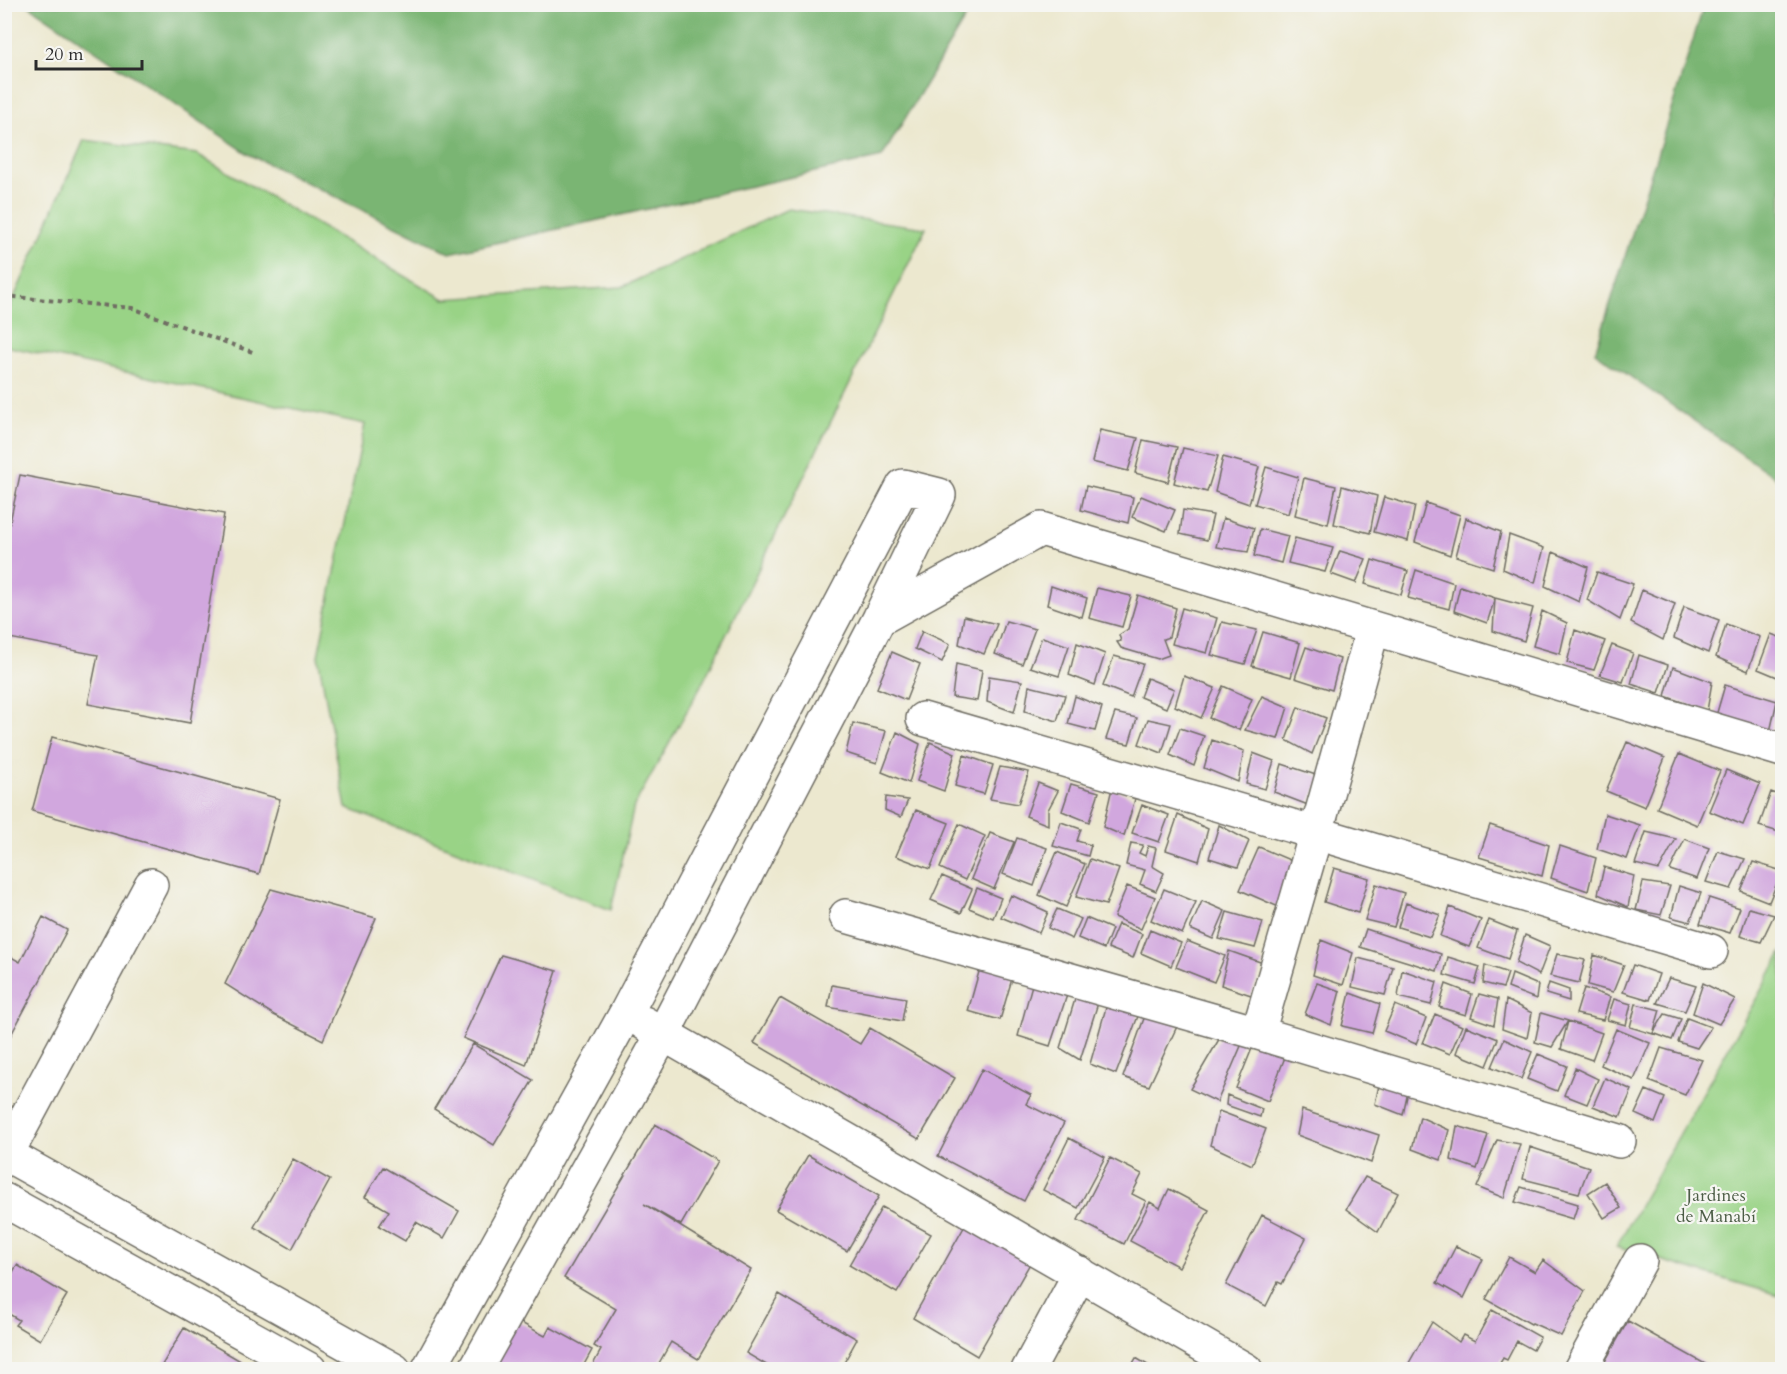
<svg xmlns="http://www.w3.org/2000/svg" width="1787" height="1374" viewBox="0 0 1787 1374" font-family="Cardo,serif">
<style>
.green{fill:#99d386;stroke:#627f58;stroke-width:1.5}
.forest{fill:#7ab573;stroke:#52704f;stroke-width:1.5}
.building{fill:#d1a7de}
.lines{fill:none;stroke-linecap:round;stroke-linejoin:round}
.street-casing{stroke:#6f6d64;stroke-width:36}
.path{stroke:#6f6d64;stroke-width:4;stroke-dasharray:4.5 4.5;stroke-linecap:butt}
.street{stroke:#fff;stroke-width:33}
.labels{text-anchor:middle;stroke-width:4.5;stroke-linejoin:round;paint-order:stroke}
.park-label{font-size:18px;fill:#4c5d46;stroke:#f6f6f2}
</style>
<rect width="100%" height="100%" fill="#f6f6f2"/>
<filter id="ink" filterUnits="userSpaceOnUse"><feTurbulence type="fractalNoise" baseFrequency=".0167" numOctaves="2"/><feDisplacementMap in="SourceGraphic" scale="12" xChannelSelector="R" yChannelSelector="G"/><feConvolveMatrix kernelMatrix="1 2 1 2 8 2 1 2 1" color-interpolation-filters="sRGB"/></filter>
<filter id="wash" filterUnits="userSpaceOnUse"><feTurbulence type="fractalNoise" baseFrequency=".008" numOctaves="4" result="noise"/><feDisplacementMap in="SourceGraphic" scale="24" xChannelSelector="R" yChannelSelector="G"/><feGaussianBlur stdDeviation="1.35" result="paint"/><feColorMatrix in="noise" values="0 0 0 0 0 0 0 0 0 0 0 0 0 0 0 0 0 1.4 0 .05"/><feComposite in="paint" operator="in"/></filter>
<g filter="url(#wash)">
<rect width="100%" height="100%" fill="#ece8cf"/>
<!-- green -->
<path class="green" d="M84,140L197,154L444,299L622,287L788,209L926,228L703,682L634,806L611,910L346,808L318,656L365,424L5,346V318Z
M1782,953V1296L1616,1247Z"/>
<!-- forest -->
<path class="forest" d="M28,5H973L882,157L450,253L250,155Z
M1704,5H1782V482L1595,352Z"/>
<g id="blocks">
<!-- building -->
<path class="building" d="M1100,430L1138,438L1128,471L1092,462Z
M1143,440L1177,447L1168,482L1135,473Z
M1183,448L1218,456L1207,492L1174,483Z
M1223,457L1259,467L1249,504L1215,492Z
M1266,467L1298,477L1288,514L1255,504Z
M20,475L224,514L190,723L88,704L98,655L4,637V550Z
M1304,478L1336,486L1328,524L1295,515Z
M1086,486L1133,497L1128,523L1081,510Z
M1342,486L1377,496L1370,533L1334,524Z
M1141,496L1175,510L1166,531L1132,517Z
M1384,497L1415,506L1408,541L1374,532Z
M1426,503L1460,515L1450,555L1415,542Z
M1183,510L1213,515L1207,540L1180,534Z
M1223,518L1254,528L1248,552L1216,547Z
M1466,518L1501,532L1493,568L1456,556Z
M1260,529L1288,536L1281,563L1254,556Z
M1509,535L1544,548L1535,583L1503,569Z
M1295,538L1333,548L1325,572L1288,563Z
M1340,551L1366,559L1356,583L1331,574Z
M1553,552L1588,567L1579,602L1545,586Z
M1372,560L1408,571L1401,595L1365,584Z
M1416,570L1454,583L1449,609L1408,598Z
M1597,572L1633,584L1620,620L1587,600Z
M1051,586L1087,598L1082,617L1047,605Z
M1460,586L1495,598L1533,608L1524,641L1493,631L1495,598L1487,623L1454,611Z
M1097,588L1131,596L1122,627L1089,618Z
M1642,590L1675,604L1663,640L1631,623Z
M1138,595L1176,608L1169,637L1163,639L1169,655L1158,659L1121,648L1117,642L1121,641L1119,635L1128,629Z
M1684,607L1719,620L1708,653L1674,638Z
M1182,608L1217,618L1207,653L1172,644Z
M1542,611L1567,623L1560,654L1533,646Z
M964,616L997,624L984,654L959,644Z
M1006,621L1035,629L1022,664L995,654Z
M1222,622L1257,630L1245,664L1211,655Z
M1726,624L1760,637L1748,671L1716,657Z
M1575,630L1605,641L1594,670L1567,663Z
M922,631L950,644L942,662L915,649Z
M1263,632L1300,643L1291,677L1252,666Z
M1771,634L1782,638V679L1758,669Z
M1042,637L1069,646L1059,676L1030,667Z
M1077,643L1105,654L1095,685L1069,675Z
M1612,645L1633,653L1623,682L1600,675Z
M1306,647L1340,659L1332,690L1295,678Z
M892,652L920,664L906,700L877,688Z
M1639,655L1668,665L1659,693L1631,684Z
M1114,656L1143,664L1131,697L1103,686Z
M956,664L982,670L977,701L952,697Z
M1673,667L1712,682L1707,711L1665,696Z
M989,676L1022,681L1014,712L987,702Z
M1184,676L1215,688L1201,718L1175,706Z
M1147,678L1174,689L1166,708L1140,697Z
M1725,685L1777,701L1770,732L1716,716Z
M1029,686L1065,695L1057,721L1025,711Z
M1223,686L1252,699L1239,730L1209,718Z
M1075,696L1102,707L1095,731L1068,724Z
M1262,696L1288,707L1278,739L1245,730Z
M1298,707L1326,718L1312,754L1286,740Z
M1115,713L1137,718L1129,744L1106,739Z
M1148,719L1171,724L1162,753L1139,744Z
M853,723L886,731L877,763L846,753Z
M1180,728L1204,736L1194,766L1170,755Z
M897,732L920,744L909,783L882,772Z
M52,737L280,799L259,874L32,811Z
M1212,740L1244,751L1238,782L1204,768Z
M930,742L955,753L944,791L917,781Z
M1627,742L1665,758L1645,807L1606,791Z
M1253,753L1274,761L1265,789L1246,784Z
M1679,754L1720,771L1697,825L1657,808Z
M964,755L993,765L984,794L955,786Z
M1282,764L1322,777L1308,805L1274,792Z
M1000,767L1029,772L1018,804L990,799Z
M1726,770L1760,784L1743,825L1709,811Z
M1038,783L1058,791L1048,810V825L1026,816Z
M1071,784L1099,792L1089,822L1062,811Z
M1112,788L1135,799L1124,836L1103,827Z
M1771,792L1782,796V833L1759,826Z
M886,797L908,800L901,817L885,810Z
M1142,805L1169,815L1159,842L1132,833Z
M916,810L949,823L930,869L896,856Z
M1605,814L1640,825L1627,859L1597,849Z
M1178,815L1208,829L1199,861L1166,850Z
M1061,822L1081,829L1077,841L1091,845L1088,856L1053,846Z
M959,824L985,836L965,880L940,868Z
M1219,825L1249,841L1238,867L1209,858Z
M1490,825L1549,845L1542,876L1479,857Z
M1646,832L1676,839L1659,870L1635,864Z
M990,833L1014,842L994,889L971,879Z
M1017,838L1047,848L1034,886L1003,874Z
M1685,839L1709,848L1697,879L1670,870Z
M1131,843L1143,845L1139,853L1145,856L1148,846L1156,848L1152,866L1164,873L1156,891L1140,884L1145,870L1126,865Z
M1560,846L1596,858L1588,891L1551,878Z
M1259,847L1299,864L1281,908L1240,890Z
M1718,851L1745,859L1731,889L1706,882Z
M1057,852L1085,864L1066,907L1039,895Z
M1090,859L1119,869L1106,905L1076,897Z
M1753,862L1782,871L1769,902L1741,891Z
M1604,867L1634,876L1628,907L1598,894Z
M1334,868L1369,878L1358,913L1324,902Z
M942,876L972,889L961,913L931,900Z
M1643,882L1670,886L1661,915L1636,910Z
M1376,884L1404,893L1394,927L1365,920Z
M1127,886L1155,897L1141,929L1114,917Z
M1679,886L1701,893L1690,922L1671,917Z
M977,888L1001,898L993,918L969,908Z
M271,889L376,918L323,1040L274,1015L225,984Z
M1164,889L1196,902L1182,934L1151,920Z
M1011,895L1048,912L1039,933L1001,917Z
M1709,898L1740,908L1730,933L1700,924Z
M1202,901L1225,911L1213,939L1190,929Z
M1406,903L1440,915L1430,937L1398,927Z
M1450,907L1481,920L1469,947L1440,936Z
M1749,908L1774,915L1761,942L1740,936Z
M1057,909L1081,919L1072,939L1048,928Z
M1227,912L1263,922L1255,948L1219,939Z
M43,917L67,930L4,1048V953L20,962Z
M1086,918L1112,929L1104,949L1078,938Z
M1489,920L1517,931L1508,959L1478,948Z
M1118,924L1142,934L1133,958L1108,948Z
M1366,929L1441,954L1437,971L1360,947Z
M1150,930L1181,943L1171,966L1141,953Z
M1525,935L1550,946L1539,975L1516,963Z
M1321,940L1353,953L1343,985L1313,975Z
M1187,941L1225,956L1214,982L1176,967Z
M1229,951L1263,963L1251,995L1221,985Z
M1557,954L1585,960L1579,983L1550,976Z
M501,955L557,971L526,1065L463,1038Z
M1594,955L1624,965L1613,992L1588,985Z
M1448,957L1480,967L1475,984L1444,975Z
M1358,958L1393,967L1385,995L1352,987Z
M982,961L1014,972L1000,1020L968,1011Z
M1485,965L1508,973L1503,988L1483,983Z
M1633,965L1659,974L1650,1000L1623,992Z
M1402,970L1437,982L1431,1005L1398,997Z
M1512,974L1538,985L1536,999L1508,988Z
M1669,978L1696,986L1685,1011L1657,1003Z
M1033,981L1067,995L1050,1046L1018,1036Z
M1317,983L1340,991L1331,1025L1305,1014Z
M1549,983L1569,990V1001L1546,994Z
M1703,983L1735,999L1719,1024L1693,1013Z
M1446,984L1472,994L1466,1015L1439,1007Z
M832,985L906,998L902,1021L828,1007Z
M1584,988L1610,997L1603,1020L1576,1014Z
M1350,993L1380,1004L1372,1033L1342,1026Z
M1479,994L1498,999L1494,1025L1471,1017Z
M1076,996L1098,1003L1080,1060L1060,1048Z
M1109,997L1140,1011L1116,1074L1090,1064Z
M780,998L860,1044L870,1028L955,1078L919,1139L754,1043Z
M1614,999L1631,1004L1626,1025L1607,1020Z
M1506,1000L1532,1013L1527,1038L1502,1029Z
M1636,1004L1660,1010L1653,1034L1630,1027Z
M1395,1005L1426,1018L1416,1044L1384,1031Z
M1147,1010L1180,1020L1149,1086L1123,1077Z
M1541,1013L1568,1021L1602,1033L1592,1060L1561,1049L1568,1021L1552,1047L1535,1042Z
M1435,1014L1462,1026L1450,1054L1423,1043Z
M1665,1014L1681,1019L1672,1040L1653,1033Z
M1687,1018L1711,1027L1697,1048L1678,1042Z
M1466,1026L1498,1039L1487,1066L1456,1053Z
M1225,1029L1244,1039L1217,1102L1190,1089Z
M1616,1029L1650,1043L1634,1080L1601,1065Z
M1504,1039L1532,1052L1521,1079L1492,1067Z
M1255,1041L1287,1052L1268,1101L1236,1088Z
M473,1044L533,1080L494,1145L434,1109Z
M1661,1048L1702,1060L1685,1095L1649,1081Z
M1538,1054L1567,1066L1557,1091L1527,1079Z
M1575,1068L1598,1079L1587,1104L1564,1095Z
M982,1069L1031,1095L1026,1104L1064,1123L1024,1201L938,1156Z
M1605,1078L1632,1090L1620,1117L1593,1106Z
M1380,1080L1409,1087L1403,1115L1375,1104Z
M1646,1090L1665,1098L1655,1123L1635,1114Z
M1227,1095L1262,1109L1260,1117L1226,1105Z
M1302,1110L1379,1135L1371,1163L1297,1135Z
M1219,1111L1266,1129L1252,1165L1210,1145Z
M1420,1117L1449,1130L1441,1160L1412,1149Z
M655,1124L718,1161L681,1225L644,1204L751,1270L698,1359L671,1342L655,1370H590L601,1350L594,1346L616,1309L564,1278Z
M1457,1126L1488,1135L1477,1169L1451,1160Z
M1069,1138L1105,1157L1078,1208L1043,1190Z
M1497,1140L1520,1144L1504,1198L1477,1187Z
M1530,1147L1589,1167L1579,1193L1523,1179Z
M808,1155L879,1196L847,1251L776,1210Z
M1110,1158L1142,1174L1132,1194L1146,1201L1124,1244L1078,1220Z
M293,1159L330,1180L292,1249L254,1227Z
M383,1167L459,1211L444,1238L416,1222L405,1241L379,1226L389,1211L365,1197Z
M1365,1177L1398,1193L1378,1232L1346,1209Z
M1605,1182L1621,1208L1604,1218L1588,1193Z
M1521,1187L1578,1204L1573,1219L1515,1202Z
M1169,1189L1209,1210L1179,1267L1130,1241L1150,1202L1160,1208Z
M882,1207L931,1234L897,1293L849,1265Z
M1262,1215L1306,1238L1282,1284L1278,1282L1266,1306L1226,1285Z
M967,1222L1032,1260L977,1356L913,1318Z
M1456,1246L1483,1259L1464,1298L1437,1283Z
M1509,1257L1535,1272L1543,1260L1585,1291L1561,1336L1532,1323L1531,1324L1486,1299Z
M17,1265L67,1295L40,1340L15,1325L19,1320L4,1311V1287Z
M779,1294L857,1339L840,1370H775L746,1353Z
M1492,1310L1540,1337L1533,1350L1517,1341L1507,1360L1503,1358L1496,1370H1405L1432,1322L1459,1342L1463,1335L1475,1341Z
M514,1319L545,1336L550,1327L592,1350L581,1370H485Z
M1628,1321L1707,1365L1704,1370H1607L1602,1367Z
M184,1328L256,1370H159Z
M1136,1358L1156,1370H1129Z"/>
</g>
</g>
<g filter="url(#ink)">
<use href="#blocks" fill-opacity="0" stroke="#6f6d64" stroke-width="1.5"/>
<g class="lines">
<!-- street casing -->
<g class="street-casing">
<path id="street" d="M879,619L1041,529L1782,750
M923,719L1316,833L1711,951
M846,916L1258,1033L1619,1141
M644,1023L1246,1370
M1258,1033L1316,833L1373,628
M4,1153L394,1370
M4,1159L151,885
M4,1200L310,1370
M428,1370L626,1013L903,486L939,495L879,619L663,1034L475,1370
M1028,1370L1080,1273
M1580,1370L1640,1261"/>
</g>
<!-- path -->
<path class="path" d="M4,296L132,308L255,353"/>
<!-- street -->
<use href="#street" class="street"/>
</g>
</g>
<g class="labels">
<!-- park labels -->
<g class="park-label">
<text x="1716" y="1201">Jardines<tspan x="1716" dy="21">de Manabí</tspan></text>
</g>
</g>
<!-- margin -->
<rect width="1787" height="1374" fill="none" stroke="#f6f6f2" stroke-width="24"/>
<!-- scale -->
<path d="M36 60v9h106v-9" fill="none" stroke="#2b2b2b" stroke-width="3"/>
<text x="45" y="60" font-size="18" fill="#2b2b2b" stroke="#f6f6f2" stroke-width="4.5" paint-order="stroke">20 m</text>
</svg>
